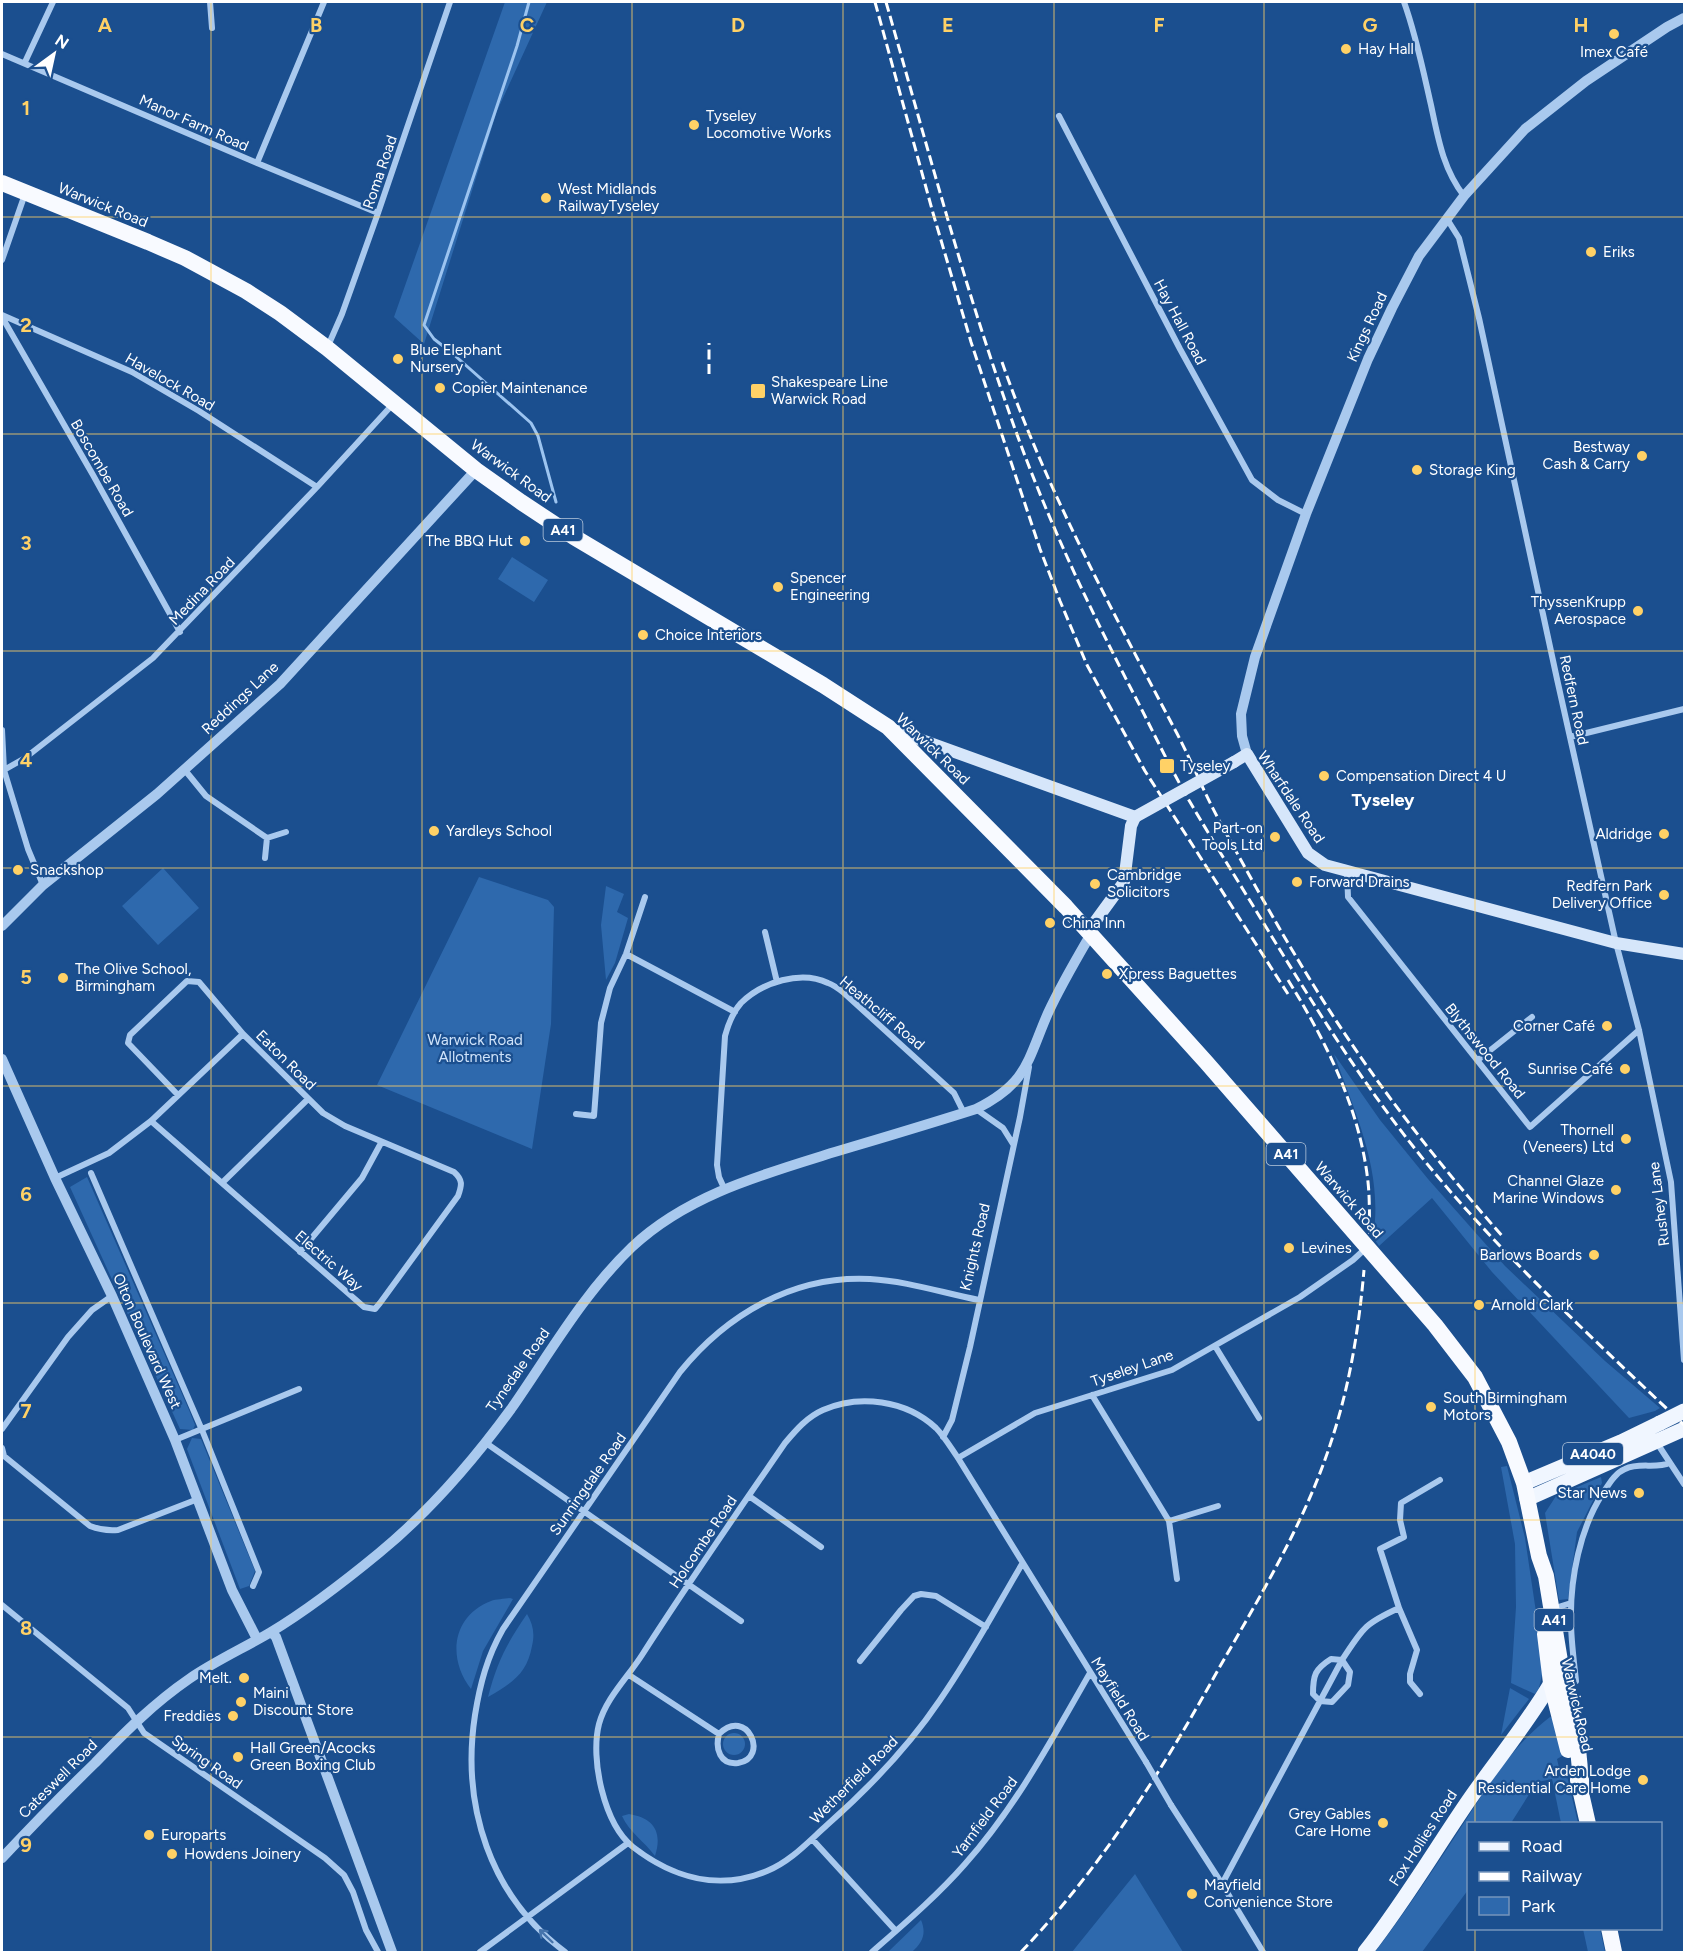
<svg xmlns="http://www.w3.org/2000/svg" width="1686" height="1954" viewBox="0 0 1686 1954" font-family="Figtree,sans-serif">
<style>
.green{fill:#2e69ad}
.lines{fill:none;stroke-linecap:round;stroke-linejoin:round}
.stream{stroke:#9cc4f0;stroke-width:3}
.minor{stroke:#a9c9ee;stroke-width:6}
.tertiary{stroke:#a9c9ee;stroke-width:10}
.secondary{stroke:#d6e6fa;stroke-width:12}
.primary{stroke:#f0f6ff;stroke-width:15}
.trunk{stroke:#f8faff;stroke-width:16}
.rail{stroke:#fff;stroke-width:3;stroke-dasharray:10 4.5;stroke-linecap:butt}
.minor-bridge{stroke:#a9c9ee;stroke-width:6}
.secondary-bridge{stroke:#d6e6fa;stroke-width:12}
.primary-bridge{stroke:#f0f6ff;stroke-width:15}
.oneway{stroke:#4674ac}
.grid{fill:none;stroke:#ffd166;stroke-width:1.5;stroke-opacity:0.55}
.poi-dot{fill:#ffd166;stroke:#1b4f8f;stroke-width:2}
.labels{text-anchor:middle;stroke-width:4.5;stroke-linejoin:round;paint-order:stroke}
.shield{fill:#1b4f8f;stroke:#bbcadd;stroke-width:1.5}
.shield-label{font-size:14px;font-weight:bold;fill:#fff}
.poi-label{font-size:15px;fill:#fff;stroke:#1b4f8f;text-anchor:start}
.street-label{font-size:15px;fill:#fff;stroke:#1b4f8f}
.park-label{font-size:15px;fill:#cfe3fa;stroke:#1b4f8f}
.quarter-label{font-size:18px;font-weight:bold;fill:#fff;stroke:#1b4f8f}
.grid-label{font-size:20px;text-anchor:middle;font-weight:bold;fill:#ffd166;stroke:#1b4f8f;stroke-width:4.5;stroke-linejoin:round;paint-order:stroke}
</style>
<rect width="100%" height="100%" fill="#1b4f8f"/>
<!-- green -->
<path class="green" d="M505,2H547L497,111L424,344L394,317Z
M512,557L548,580L534,602L498,579Z
M163,868L199,908L158,945L122,906Z
M479,877L548,900L554,907L551,1024L532,1149L377,1085Z
M606,886L624,894L617,912L628,918L615,963L606,980L601,925Z
M1334,1054L1380,1120L1428,1179L1505,1266L1605,1361L1660,1408L1655,1411L1629,1418L1492,1272L1432,1198L1379,1246L1373,1237C1384,1172 1355,1113 1334,1054Z
M87,1177L189,1410L195,1425L193,1430L180,1429L70,1187Z
M192,1438L201,1439L255,1571L249,1586L240,1589L187,1449Z
M1507,1466L1525,1538L1544,1666L1539,1688L1535,1694L1511,1683L1516,1607L1515,1544L1501,1467Z
M1601,1477L1602,1483L1577,1532L1568,1599L1559,1600L1545,1513L1556,1496Z
M510,1598L513,1599L483,1651L471,1689C447,1658 452,1616 491,1601C496,1599 504,1599 510,1598Z
M527,1614C533,1624 535,1634 532,1646C527,1674 512,1683 488,1697C497,1662 507,1643 527,1614Z
M1510,1688L1529,1699L1501,1735Z
M1550,1717L1553,1718L1562,1756L1557,1759L1561,1776H1567L1578,1823H1561L1552,1779L1538,1782L1533,1788L1511,1823L1468,1824V1890L1422,1952H1375C1404,1914 1430,1875 1456,1835C1483,1794 1510,1747 1550,1717Z
M723 1744a11 11 0 1 1 22 0a11 11 0 1 1-22 0Z
M629,1814C653,1818 663,1831 655,1856C645,1842 629,1832 622,1816Z
M1135,1874L1183,1952H1072Z
M921,1920C927,1934 922,1943 912,1952H888Z
M1583,1929H1600L1605,1952H1588Z"/>
<g class="lines">
<!-- stream -->
<path class="stream" d="M529,2L517,46L424,325L434,339L452,353L531,423L538,436L556,502"/>
<!-- minor -->
<path class="minor" d="M210,2L212,28
M1404,2C1416,35 1423,70 1431,105C1438,138 1443,169 1464,196
M2,54L257,163L378,213
M25,62L53,2
M1059,116L1180,349L1252,480L1278,500L1306,514
M257,163L324,2
M1447,219L1459,238L1479,318L1557,679L1616,943L1639,1030L1671,1182L1684,1360
M2,260L25,194
M2,315L132,372L199,411L317,487
M2,317L93,475L180,632
M328,346L342,314L378,213L450,2
M2,730L4,770L28,849L43,885
M1570,737L1684,709
M184,769L206,796L267,838L286,832
M4,770L25,758L153,658L317,487L393,404
M265,858L267,838
M1347,871L1348,897L1530,1127L1639,1030
M765,932L777,982
M626,954L735,1012
M1478,1060L1532,1017
M178,1095L128,1043L130,1035L187,981L199,982L243,1034
M976,1109L1003,1128L1013,1144
M576,1114L594,1116L601,1023L610,988L626,954L645,897
M91,1173L202,1430L259,1572L253,1586
M55,1178L109,1153L151,1121L243,1034L323,1113L345,1126L454,1172C463,1180 462,1185 458,1196L380,1303L375,1309L364,1307L151,1121
M223,1182L308,1099
M724,1188L719,1177L717,1165L725,1036C728,1025 733,1012 741,1003C762,982 801,970 828,983C834,985 839,989 844,993L954,1093L964,1113
M300,1252L362,1178L381,1143
M1215,1346L1259,1418
M1092,1395L1169,1521L1177,1579
M2,1429L68,1337L92,1310L112,1296
M943,1437L952,1420L970,1347L1020,1117L1029,1067
M175,1440L299,1389
M486,1443L741,1621
M1657,1443L1684,1484
M2,1448L4,1456L90,1526C100,1530 107,1531 118,1530L198,1499
M958,1458L1035,1413L1172,1370L1300,1297L1353,1260L1365,1249
M749,1496L821,1547
M1169,1521L1218,1506
M1022,1564C995,1610 970,1657 940,1700C909,1746 869,1788 827,1825C808,1842 791,1861 767,1871C719,1891 673,1878 633,1847C604,1824 590,1759 599,1724C606,1698 628,1677 642,1655C688,1583 737,1513 785,1443C796,1430 807,1417 823,1410C859,1394 906,1400 936,1428C944,1436 951,1448 958,1458L1146,1762
M2,1605L128,1708L144,1733L325,1858L344,1875L353,1892L366,1930L378,1952
M1399,1608L1380,1549L1404,1537L1400,1520L1401,1503L1440,1480
M1552,1609L1571,1603
M860,1661L901,1610L914,1596L921,1594L936,1596L986,1627
M629,1675L719,1734C747,1706 770,1758 738,1763C720,1765 715,1749 719,1734
M1576,1681C1574,1661 1571,1641 1571,1621C1570,1579 1580,1528 1603,1493C1609,1484 1615,1473 1625,1469C1639,1462 1655,1469 1670,1463
M1171,1805L1222,1884L1263,1952
M812,1839L896,1931
M1222,1884L1342,1660L1350,1672L1348,1685L1332,1702L1320,1701L1313,1694C1313,1675 1315,1669 1331,1659L1342,1660C1363,1628 1364,1624 1399,1608L1417,1650L1410,1674V1682L1420,1694
M480,1952L628,1843
M565,1952C490,1896 461,1806 475,1715C480,1684 487,1657 503,1629L680,1372C727,1314 794,1275 870,1279C907,1281 943,1293 979,1300
M872,1952C904,1924 937,1896 965,1864C1016,1807 1052,1739 1090,1673"/>
<!-- tertiary -->
<path class="tertiary" d="M1247,754L1242,736L1241,714L1255,657L1306,514L1368,359L1392,308L1419,256L1464,196L1525,129L1586,81L1667,27L1684,18
M2,926L43,885L157,794L280,684L476,470
M2,1059L55,1178L112,1296L175,1440L232,1590L257,1639
M271,1632L276,1637L392,1952
M2,1858C32,1826 63,1794 95,1763C124,1733 154,1703 189,1679C215,1661 244,1648 271,1632C309,1609 345,1581 379,1553C429,1512 473,1461 511,1409C550,1353 583,1294 632,1247C685,1197 757,1176 825,1155C875,1140 926,1125 976,1109C1028,1083 1027,1061 1048,1013C1060,987 1074,963 1088,939L1089,930"/>
<!-- secondary -->
<path class="secondary" d="M891,729L1135,817L1131,826L1124,882L1089,930
M1234,762L1247,754L1308,853L1325,865L1616,943L1684,954"/>
<!-- primary -->
<path class="primary" d="M1524,1483L1621,1442L1660,1423
M1527,1499L1684,1429
M1365,1952C1403,1904 1434,1851 1469,1800C1496,1761 1527,1724 1551,1683"/>
<!-- trunk -->
<path class="trunk" d="M2,183L148,242L185,258L246,291L280,313L327,348L476,470L521,502L574,537L823,685L888,727L1066,907L1206,1062L1435,1325L1475,1377L1509,1442L1524,1483L1539,1556L1546,1576L1561,1667L1578,1749L1582,1790
M1545,1634L1551,1683L1568,1750
M1578,1780L1588,1824
M1609,1928L1614,1952"/>
<!-- rail -->
<path class="rail" d="M875,2L933,213L971,342L1040,549L1060,601L1087,665L1145,771L1288,994
M886,2C925,138 961,275 1008,409C1043,511 1090,610 1140,706C1156,738 1172,771 1190,802C1211,838 1233,873 1255,909C1311,1001 1368,1094 1438,1177C1513,1266 1600,1345 1684,1425
M1002,362C1046,489 1111,608 1173,726C1190,757 1203,791 1220,822C1250,877 1281,933 1314,986C1369,1075 1434,1159 1504,1238
M709,374V343
M1288,980C1326,1041 1360,1109 1368,1182C1370,1200 1369,1219 1370,1237
M1021,1952C1100,1869 1162,1771 1218,1670C1260,1596 1306,1521 1332,1439C1350,1384 1359,1327 1364,1270"/>
<!-- minor-bridge -->
<path class="minor-bridge" d="M1146,1762L1171,1805"/>
<!-- secondary-bridge -->
<path class="secondary-bridge" d="M1135,817L1234,762"/>
<!-- primary-bridge -->
<path class="primary-bridge" d="M1660,1423L1684,1411"/>
</g>
<!-- one-way arrows -->
<defs><path id="oneway-shaft" d="M-6 0H5M1.5-3L5.5 0L1.5 3" fill="none" stroke-width="1.6" stroke-linecap="round" stroke-linejoin="round" transform="scale(1.5)"/></defs>
<use class="oneway" href="#oneway-shaft" transform="translate(546 1936) rotate(-136)"/>
<!-- grid -->
<path class="grid" d="M211,2V1952M422,2V1952M632,2V1952M843,2V1952M1054,2V1952M1264,2V1952M1475,2V1824M2,217H1684M2,434H1684M2,651H1684M2,868H1684M2,1086H1684M2,1303H1684M2,1520H1684M2,1737H1684M1475,1928V1952"/>
<!-- markers -->
<g class="poi-dot">
<circle cx="1614" cy="34" r="6"/>
<circle cx="1346" cy="49" r="6"/>
<circle cx="694" cy="125" r="6"/>
<circle cx="546" cy="198" r="6"/>
<circle cx="1591" cy="252" r="6"/>
<circle cx="398" cy="359" r="6"/>
<circle cx="440" cy="388" r="6"/>
<rect x="750" y="383" width="16" height="16" rx="3"/>
<circle cx="1642" cy="456" r="6"/>
<circle cx="1417" cy="470" r="6"/>
<circle cx="525" cy="541" r="6"/>
<circle cx="778" cy="587" r="6"/>
<circle cx="1638" cy="611" r="6"/>
<circle cx="643" cy="635" r="6"/>
<rect x="1159" y="758" width="16" height="16" rx="3"/>
<circle cx="1324" cy="776" r="6"/>
<circle cx="434" cy="831" r="6"/>
<circle cx="1664" cy="834" r="6"/>
<circle cx="1275" cy="837" r="6"/>
<circle cx="18" cy="870" r="6"/>
<circle cx="1297" cy="882" r="6"/>
<circle cx="1095" cy="884" r="6"/>
<circle cx="1664" cy="895" r="6"/>
<circle cx="1050" cy="923" r="6"/>
<circle cx="1107" cy="974" r="6"/>
<circle cx="63" cy="978" r="6"/>
<circle cx="1607" cy="1026" r="6"/>
<circle cx="1625" cy="1069" r="6"/>
<circle cx="1626" cy="1139" r="6"/>
<circle cx="1616" cy="1190" r="6"/>
<circle cx="1289" cy="1248" r="6"/>
<circle cx="1594" cy="1255" r="6"/>
<circle cx="1479" cy="1305" r="6"/>
<circle cx="1431" cy="1407" r="6"/>
<circle cx="1639" cy="1493" r="6"/>
<circle cx="244" cy="1678" r="6"/>
<circle cx="241" cy="1702" r="6"/>
<circle cx="233" cy="1716" r="6"/>
<circle cx="238" cy="1757" r="6"/>
<circle cx="1643" cy="1780" r="6"/>
<circle cx="1383" cy="1823" r="6"/>
<circle cx="149" cy="1835" r="6"/>
<circle cx="172" cy="1854" r="6"/>
<circle cx="1192" cy="1894" r="6"/>
</g>
<g class="labels">
<!-- shield labels -->
<g class="shield">
<rect x="543.5" y="519" width="39" height="22" rx="4.5"/>
<rect x="1266.5" y="1143" width="39" height="22" rx="4.5"/>
<rect x="1563" y="1443" width="60" height="22" rx="4.5"/>
<rect x="1534.5" y="1609" width="39" height="22" rx="4.5"/>
</g>
<g class="shield-label">
<text x="563" y="535">A41</text>
<text x="1286" y="1159">A41</text>
<text x="1593" y="1459">A4040</text>
<text x="1554" y="1625">A41</text>
</g>
<!-- poi labels -->
<g class="poi-label">
<text x="1358" y="54">Hay Hall</text>
<text x="1614" y="57" text-anchor="middle">Imex Café</text>
<text x="706" y="121">Tyseley<tspan x="706" dy="17">Locomotive Works</tspan></text>
<text x="558" y="194">West Midlands<tspan x="558" dy="17">RailwayTyseley</tspan></text>
<text x="1603" y="257">Eriks</text>
<text x="410" y="355">Blue Elephant<tspan x="410" dy="17">Nursery</tspan></text>
<text x="771" y="387">Shakespeare Line<tspan x="771" dy="17">Warwick Road</tspan></text>
<text x="452" y="393">Copier Maintenance</text>
<text x="1630" y="452" text-anchor="end">Bestway<tspan x="1630" dy="17">Cash &amp; Carry</tspan></text>
<text x="1429" y="475">Storage King</text>
<text x="513" y="546" text-anchor="end">The BBQ Hut</text>
<text x="790" y="583">Spencer<tspan x="790" dy="17">Engineering</tspan></text>
<text x="1626" y="607" text-anchor="end">ThyssenKrupp<tspan x="1626" dy="17">Aerospace</tspan></text>
<text x="655" y="640">Choice Interiors</text>
<text x="1180" y="771">Tyseley</text>
<text x="1336" y="781">Compensation Direct 4 U</text>
<text x="1263" y="833" text-anchor="end">Part-on<tspan x="1263" dy="17">Tools Ltd</tspan></text>
<text x="446" y="836">Yardleys School</text>
<text x="1652" y="839" text-anchor="end">Aldridge</text>
<text x="30" y="875">Snackshop</text>
<text x="1107" y="880">Cambridge<tspan x="1107" dy="17">Solicitors</tspan></text>
<text x="1309" y="887">Forward Drains</text>
<text x="1652" y="891" text-anchor="end">Redfern Park<tspan x="1652" dy="17">Delivery Office</tspan></text>
<text x="1062" y="928">China Inn</text>
<text x="75" y="974">The Olive School,<tspan x="75" dy="17">Birmingham</tspan></text>
<text x="1119" y="979">Xpress Baguettes</text>
<text x="1595" y="1031" text-anchor="end">Corner Café</text>
<text x="1613" y="1074" text-anchor="end">Sunrise Café</text>
<text x="1614" y="1135" text-anchor="end">Thornell<tspan x="1614" dy="17">(Veneers) Ltd</tspan></text>
<text x="1604" y="1186" text-anchor="end">Channel Glaze<tspan x="1604" dy="17">Marine Windows</tspan></text>
<text x="1301" y="1253">Levines</text>
<text x="1582" y="1260" text-anchor="end">Barlows Boards</text>
<text x="1491" y="1310">Arnold Clark</text>
<text x="1443" y="1403">South Birmingham<tspan x="1443" dy="17">Motors</tspan></text>
<text x="1627" y="1498" text-anchor="end">Star News</text>
<text x="232" y="1683" text-anchor="end">Melt.</text>
<text x="253" y="1698">Maini<tspan x="253" dy="17">Discount Store</tspan></text>
<text x="221" y="1721" text-anchor="end">Freddies</text>
<text x="250" y="1753">Hall Green/Acocks<tspan x="250" dy="17">Green Boxing Club</tspan></text>
<text x="1631" y="1776" text-anchor="end">Arden Lodge<tspan x="1631" dy="17">Residential Care Home</tspan></text>
<text x="1371" y="1819" text-anchor="end">Grey Gables<tspan x="1371" dy="17">Care Home</tspan></text>
<text x="161" y="1840">Europarts</text>
<text x="184" y="1859">Howdens Joinery</text>
<text x="1204" y="1890">Mayfield<tspan x="1204" dy="17">Convenience Store</tspan></text>
</g>
<!-- street labels -->
<g class="street-label">
<text transform="translate(194 123) rotate(24)" y="5">Manor Farm Road</text>
<text transform="translate(380 172) rotate(-71)" y="5">Roma Road</text>
<text transform="translate(103 205) rotate(22)" y="5">Warwick Road</text>
<text transform="translate(1180 322) rotate(62)" y="5">Hay Hall Road</text>
<text transform="translate(1367 327) rotate(-65)" y="5">Kings Road</text>
<text transform="translate(170 382) rotate(30)" y="5">Havelock Road</text>
<text transform="translate(102 468) rotate(60)" y="5">Boscombe Road</text>
<text transform="translate(511 471) rotate(36)" y="5">Warwick Road</text>
<text transform="translate(202 591) rotate(-46)" y="5">Medina Road</text>
<text transform="translate(240 698) rotate(-43)" y="5">Reddings Lane</text>
<text transform="translate(1574 700) rotate(78)" y="5">Redfern Road</text>
<text transform="translate(933 749) rotate(44)" y="5">Warwick Road</text>
<text transform="translate(1291 797) rotate(56)" y="5">Wharfdale Road</text>
<text transform="translate(882 1013) rotate(40)" y="5">Heathcliff Road</text>
<text transform="translate(1485 1051) rotate(51)" y="5">Blythswood Road</text>
<text transform="translate(286 1060) rotate(45)" y="5">Eaton Road</text>
<text transform="translate(1349 1200) rotate(49)" y="5">Warwick Road</text>
<text transform="translate(1659 1204) rotate(-97)" y="5">Rushey Lane</text>
<text transform="translate(975 1247) rotate(-77)" y="5">Knights Road</text>
<text transform="translate(329 1261) rotate(41)" y="5">Electric Way</text>
<text transform="translate(147 1341) rotate(66)" y="5">Olton Boulevard West</text>
<text transform="translate(1132 1368) rotate(-19)" y="5">Tyseley Lane</text>
<text transform="translate(518 1370) rotate(-55)" y="5">Tynedale Road</text>
<text transform="translate(588 1484) rotate(-55)" y="5">Sunningdale Road</text>
<text transform="translate(703 1542) rotate(-56)" y="5">Holcombe Road</text>
<text transform="translate(1120 1699) rotate(58)" y="5">Mayfield Road</text>
<text transform="translate(1577 1705) rotate(77)" y="5">Warwick Road</text>
<text transform="translate(207 1762) rotate(35)" y="5">Spring Road</text>
<text transform="translate(58 1779) rotate(-45)" y="5">Cateswell Road</text>
<text transform="translate(854 1780) rotate(-45)" y="5">Wetherfield Road</text>
<text transform="translate(985 1817) rotate(-53)" y="5">Yarnfield Road</text>
<text transform="translate(1423 1838) rotate(-57)" y="5">Fox Hollies Road</text>
</g>
<!-- park labels -->
<g class="park-label">
<text x="475" y="1045">Warwick Road<tspan x="475" dy="17">Allotments</tspan></text>
</g>
<!-- quarter labels -->
<g class="quarter-label">
<text x="1383" y="806">Tyseley</text>
</g>
</g>
<g class="grid-label">
<text x="105" y="32">A</text>
<text x="316" y="32">B</text>
<text x="527" y="32">C</text>
<text x="738" y="32">D</text>
<text x="948" y="32">E</text>
<text x="1159" y="32">F</text>
<text x="1370" y="32">G</text>
<text x="1581" y="32">H</text>
<text x="26" y="115">1</text>
<text x="26" y="332">2</text>
<text x="26" y="550">3</text>
<text x="26" y="767">4</text>
<text x="26" y="984">5</text>
<text x="26" y="1201">6</text>
<text x="26" y="1418">7</text>
<text x="26" y="1635">8</text>
<text x="26" y="1852">9</text>
</g>
<!-- border -->
<rect width="1686" height="1954" fill="none" stroke="#ffffff" stroke-width="6"/>
<!-- legend -->
<rect x="1467" y="1822" width="195" height="108" fill="#1b4f8f" stroke="#7695bc" stroke-width="1.5"/>
<rect x="1479" y="1842" width="30" height="9" fill="#f0f6ff" stroke="#7695bc" stroke-width="1.5"/>
<text x="1521" y="1852" font-size="18" fill="#ffffff">Road</text>
<rect x="1479" y="1872" width="30" height="9" fill="#ffffff" stroke="#7695bc" stroke-width="1.5"/>
<text x="1521" y="1882" font-size="18" fill="#ffffff">Railway</text>
<rect x="1479" y="1897" width="30" height="18" fill="#2e69ad" stroke="#7695bc" stroke-width="1.5"/>
<text x="1521" y="1912" font-size="18" fill="#ffffff">Park</text>
<!-- north arrow -->
<g transform="translate(54 54) rotate(33)" stroke="#1b4f8f" stroke-width="4.5" paint-order="stroke">
<path d="M0-4.5L10 22L0 15L-10 22Z" fill="#ffffff"/>
<text y="-9" font-size="16" font-weight="bold" text-anchor="middle" fill="#ffffff">N</text>
</g>
</svg>
